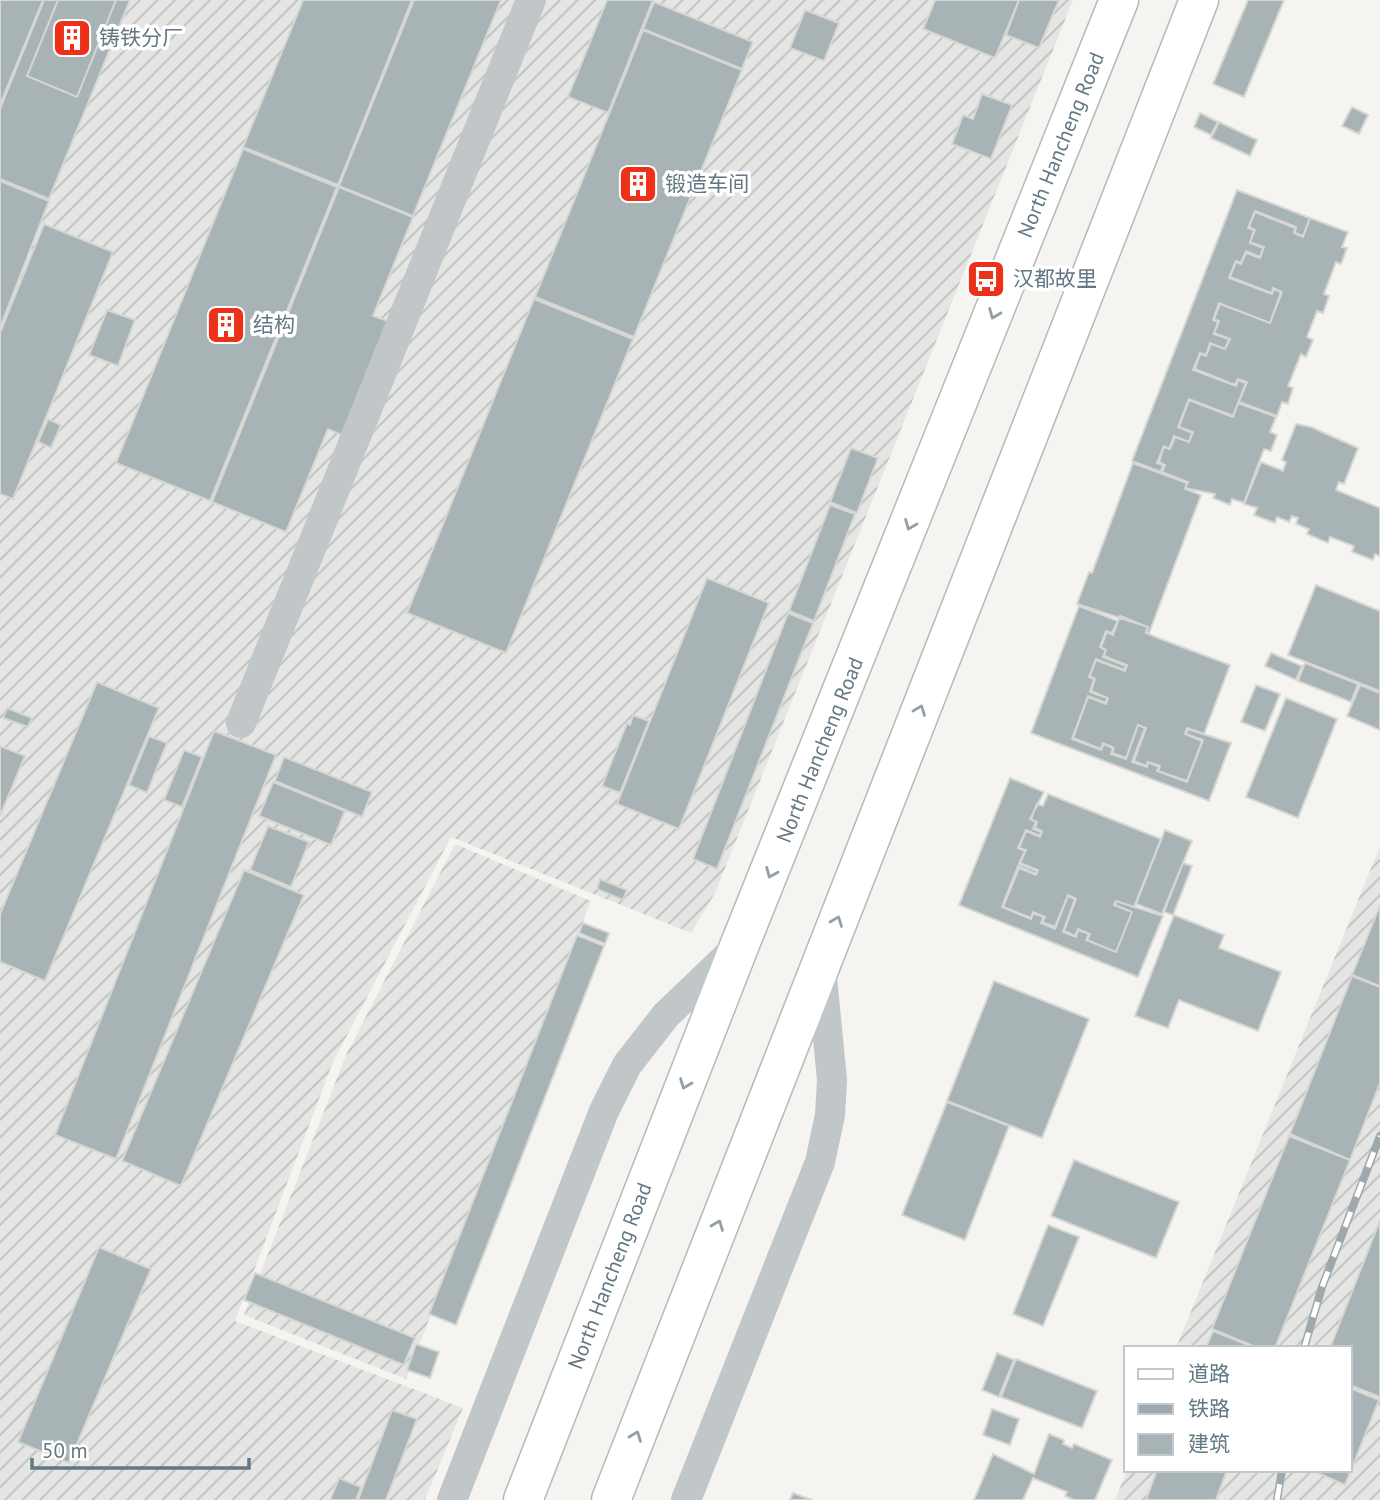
<svg xmlns="http://www.w3.org/2000/svg" width="1380" height="1500" viewBox="0 0 1380 1500" font-family="'PT Sans','Noto Sans SC',sans-serif">
<style>
.industrial{fill:url(#industrial-furrows)}
.building{fill:#a8b3b6;stroke:#d6d6d3;stroke-width:2}
.lines{fill:none;stroke-linecap:round;stroke-linejoin:round}
.primary-casing{stroke:#b4b9bc;stroke-width:41}
.street{stroke:#c1c6c8;stroke-width:30}
.primary{stroke:#fff;stroke-width:38}
.rail-casing{stroke:#9fa8ac;stroke-width:8}
.rail{stroke:#fff;stroke-width:5;stroke-dasharray:16;stroke-linecap:butt}
.oneway{stroke:#91a0a8}
.labels{text-anchor:middle;stroke-width:7;stroke-linejoin:round;paint-order:stroke}
.poi-label{font-size:21px;fill:#627883;stroke:#fff;text-anchor:start}
.street-label{font-size:21px;fill:#627883;stroke:#fff}
</style>
<defs>
<pattern id="industrial-furrows" width="10" height="10" patternUnits="userSpaceOnUse" patternTransform="scale(1.75)"><rect width="10" height="10" fill="#e5e6e4"/><path d="M-1 1l2-2M0 10L10 0M9 11l2-2" fill="none" stroke="#bdbfbe"/></pattern>
</defs>
<rect width="100%" height="100%" fill="#f5f4f0"/>
<!-- industrial -->
<path class="industrial" d="M0,0H1073L715,893L691,933L451,837L333,1062L235,1321L463,1408L425,1500H0Z
M455,844L591,901L406,1379L244,1315L346,1055Z
M1380,846V1500H1115L1127,1470H1350V1348H1176Z"/>
<!-- building -->
<path class="building" d="M0,0H43L0,105Z
M44,0H130L49,199L0,179V109Z
M58,0H116L77,97L27,76Z
M303,0H412L338,185L243,147Z
M414,0H501L413,216L339,186Z
M607,0H653L608,113L568,97Z
M935,0H1019L995,58L923,29Z
M1019,0H1059L1039,48L1006,35Z
M1248,0H1284L1244,97L1213,84Z
M654,2L753,42L742,69L643,29Z
M805,10L839,23L824,61L790,48Z
M643,30L742,70L634,337L535,297Z
M982,94L1012,105L991,159L952,144L963,115L973,119Z
M1352,107L1368,115L1359,134L1342,126Z
M1200,113L1218,122L1211,135L1194,127Z
M1219,122L1257,140L1250,156L1211,138Z
M243,149L337,187L210,501L116,463Z
M0,181L49,201L0,328Z
M339,187L413,217L373,316L388,321L342,435L328,429L286,532L212,502Z
M1237,190L1310,218L1303,236L1295,233L1296,227L1255,211L1248,228L1254,230L1250,243L1263,248L1260,257L1246,251L1241,263L1236,261L1229,278L1272,294L1274,289L1281,292L1270,323L1219,303L1213,320L1218,322L1214,334L1229,339L1225,349L1210,343L1206,355L1200,353L1193,370L1236,386L1238,380L1246,383L1233,416L1189,399L1178,427L1192,433L1189,442L1174,436L1169,449L1164,446L1157,463L1163,465L1161,472L1132,461Z
M1255,212L1295,228L1294,233L1303,237L1310,218L1348,232L1342,247L1347,248L1341,264L1336,262L1324,294L1329,296L1323,313L1317,311L1307,337L1313,340L1306,357L1301,354L1288,386L1293,388L1288,404L1282,402L1277,416L1239,402L1247,382L1238,379L1235,385L1195,369L1200,354L1206,356L1211,344L1225,349L1230,339L1214,333L1219,321L1214,319L1220,304L1270,323L1282,292L1273,288L1272,293L1230,277L1236,262L1241,264L1246,253L1260,258L1264,247L1250,242L1255,230L1249,227Z
M44,224L113,252L13,499L0,494V333Z
M534,299L633,339L506,653L407,613Z
M107,310L135,320L118,366L89,355Z
M1189,400L1233,417L1238,403L1276,417L1270,432L1277,435L1271,451L1264,449L1244,503L1232,499L1230,505L1213,498L1215,494L1185,488L1188,482L1162,472L1165,465L1159,462L1164,447L1170,449L1175,437L1189,442L1193,432L1179,427Z
M48,419L61,425L51,448L38,442Z
M1296,424L1311,427L1358,448L1344,484L1339,482L1336,490L1380,508V556L1375,554L1373,560L1352,552L1354,546L1330,537L1328,543L1307,534L1309,529L1296,524L1298,518L1292,516L1289,522L1277,517L1275,523L1254,515L1257,508L1244,504L1261,462L1283,471L1286,462L1282,460Z
M851,448L878,458L857,513L830,502Z
M1133,463L1187,483L1185,489L1201,495L1149,633L1146,632L1148,627L1077,604L1089,572L1092,573Z
M830,505L855,514L814,621L789,611Z
M707,578L769,603L679,829L617,804Z
M1316,585L1380,611V691L1288,655Z
M1079,606L1118,621L1112,633L1106,631L1100,647L1106,650L1103,657L1126,666L1124,670L1096,659L1089,677L1094,679L1090,692L1107,698L1106,703L1088,696L1072,739L1101,750L1104,744L1113,748L1111,754L1126,759L1138,725L1145,728L1132,762L1147,767L1148,762L1159,767L1157,771L1187,782L1203,740L1186,734L1188,729L1231,743L1209,801L1031,733Z
M788,613L813,623L717,869L693,859Z
M1120,616L1148,627L1146,633L1158,638L1230,665L1204,734L1187,728L1185,734L1202,741L1187,781L1158,771L1160,766L1148,762L1146,766L1134,761L1146,728L1138,725L1126,758L1112,753L1114,748L1103,743L1101,749L1073,738L1088,697L1106,704L1108,698L1091,691L1095,679L1090,676L1096,660L1125,671L1127,665L1104,656L1106,650L1101,647L1107,632L1113,635Z
M1271,653L1302,666L1296,680L1265,666Z
M1305,663L1358,684L1351,702L1298,681Z
M97,682L159,708L45,981L0,962V914Z
M1256,685L1280,694L1265,731L1241,722Z
M1360,685L1380,693V730L1347,716Z
M1286,698L1337,719L1298,818L1246,797Z
M7,708L32,718L28,727L3,718Z
M633,715L649,721L620,793L602,786L627,723L630,725Z
M214,731L276,755L116,1159L55,1135Z
M149,736L167,743L147,793L129,785Z
M0,746L25,756L0,816Z
M184,750L202,757L182,807L164,800Z
M284,757L372,792L362,817L275,781Z
M1010,778L1044,792L1030,819L1036,822L1033,829L1041,832L1040,836L1026,830L1018,848L1025,851L1019,864L1037,871L1036,874L1018,866L1002,907L1031,919L1033,913L1044,917L1041,923L1055,929L1068,896L1075,899L1063,932L1076,937L1078,930L1089,934L1086,940L1116,952L1132,912L1115,905L1116,901L1163,916L1138,977L959,905Z
M273,782L345,811L331,845L259,816Z
M1048,794L1161,839L1134,907L1116,901L1114,905L1132,912L1116,952L1087,940L1090,934L1078,929L1075,936L1064,931L1076,899L1068,895L1055,927L1042,922L1045,917L1033,912L1031,918L1003,907L1019,868L1036,875L1038,870L1020,863L1026,850L1019,848L1026,831L1040,837L1042,831L1035,828L1037,822L1031,819L1037,804L1043,806Z
M268,826L309,842L291,887L250,870Z
M1165,830L1192,841L1162,914L1136,904Z
M1183,863L1192,866L1173,915L1164,912Z
M244,870L304,895L181,1186L122,1161Z
M600,879L627,890L623,900L597,889Z
M1380,905V986L1352,975Z
M1174,915L1224,935L1219,948L1281,972L1258,1031L1179,1000L1168,1028L1135,1016Z
M583,923L609,933L605,944L579,933Z
M577,935L604,946L456,1325L429,1314Z
M1352,976L1380,987V1083L1350,1160L1290,1134Z
M994,981L1089,1019L1042,1138L947,1101Z
M947,1102L1009,1126L965,1240L902,1215Z
M1289,1136L1350,1160L1275,1348H1258L1212,1329Z
M1074,1160L1179,1202L1156,1258L1051,1216Z
M1380,1220V1397L1350,1385V1348H1330Z
M1048,1225L1079,1237L1043,1326L1013,1314Z
M99,1247L151,1269L69,1463L18,1442Z
M255,1273L415,1338L404,1365L244,1300Z
M1213,1331L1256,1348H1206Z
M416,1344L439,1352L430,1378L407,1370Z
M997,1353L1014,1360L999,1397L982,1390Z
M1016,1359L1097,1391L1082,1428L1001,1397Z
M1350,1388L1379,1400L1345,1485L1311,1470H1350Z
M992,1409L1019,1419L1010,1445L983,1435Z
M392,1410L417,1419L386,1500H358Z
M1049,1434L1064,1440L1063,1444L1072,1448L1074,1444L1112,1460L1095,1500H1074L1065,1496L1067,1492L1033,1478L1023,1500H974L993,1454L1034,1474Z
M1157,1470H1227L1216,1500H1146Z
M339,1478L361,1487L356,1500H330Z
M793,1493L812,1500H790Z"/>
<g class="lines">
<!-- primary casing -->
<g class="primary-casing">
<path id="primary" d="M523,1500L740,944L1119,0
M611,1500L1199,0"/>
</g>
<!-- street -->
<path class="street" d="M241,723L531,0
M452,1500L604,1111L627,1065L666,1015L735,949
M686,1500L820,1162L830,1115L832,1080L821,967"/>
<!-- primary -->
<use href="#primary" class="primary"/>
<!-- rail casing -->
<g class="rail-casing">
<path id="rail" d="M1304,1348L1322,1287L1380,1136
M1277,1500L1282,1470"/>
</g>
<!-- rail -->
<use href="#rail" class="rail"/>
</g>
<!-- one-way arrows -->
<defs><path id="oneway-chevron" d="M-2-3.5L2.5 0L-2 3.5" fill="none" stroke-width="1.6" stroke-linecap="round" stroke-linejoin="round" transform="scale(1.75)"/></defs>
<g class="oneway">
<use href="#oneway-chevron" transform="translate(994 314) rotate(112)"/>
<use href="#oneway-chevron" transform="translate(910 525) rotate(112)"/>
<use href="#oneway-chevron" transform="translate(920 710) rotate(-69)"/>
<use href="#oneway-chevron" transform="translate(771 873) rotate(113)"/>
<use href="#oneway-chevron" transform="translate(837 921) rotate(-69)"/>
<use href="#oneway-chevron" transform="translate(685 1084) rotate(111)"/>
<use href="#oneway-chevron" transform="translate(718 1225) rotate(-69)"/>
<use href="#oneway-chevron" transform="translate(636 1436) rotate(-69)"/>
</g>
<!-- icons -->
<defs>
<g id="building-square" transform="scale(2.0125)"><rect x="-9" y="-9" width="18" height="18" rx="4" fill="#ed3118" stroke="#fff"/><path d="M-4-6H4V6H1V3H-1V6H-4ZM-2.5-4.3h1.7v1.8h-1.7ZM.8-4.3h1.7v1.8H.8ZM-2.5-1h1.7V.8h-1.7ZM.8-1h1.7V.8H.8Z" fill="#fff"/></g>
<g id="bus-square" transform="scale(2.0125)"><rect x="-9" y="-9" width="18" height="18" rx="4" fill="#ed3118" stroke="#fff"/><path d="M-5-6H5V4H4V6H2V4H-2V6H-4V4H-5ZM-3.5-4V0h7V-4ZM-3.5 1.2v1.5H-2V1.2ZM2 1.2v1.5H3.5V1.2Z" fill="#fff"/></g>
</defs>
<g fill-rule="evenodd">
<use href="#building-square" x="72" y="38"/>
<use href="#building-square" x="638" y="184"/>
<use href="#bus-square" x="986" y="279"/>
<use href="#building-square" x="226" y="325"/>
</g>
<g class="labels">
<!-- poi labels -->
<g class="poi-label">
<text x="99" y="45">铸铁分厂</text>
<text x="665" y="191">锻造车间</text>
<text x="1013" y="286">汉都故里</text>
<text x="253" y="332">结构</text>
</g>
<!-- street labels -->
<g class="street-label">
<text transform="translate(1061 145) rotate(-68)" y="7">North Hancheng Road</text>
<text transform="translate(820 750) rotate(-68)" y="7">North Hancheng Road</text>
<text transform="translate(610 1276) rotate(-69)" y="7">North Hancheng Road</text>
</g>
</g>
<!-- legend -->
<rect x="1124" y="1346" width="228" height="126" fill="#ffffff" stroke="#c0c9cd" stroke-width="2"/>
<rect x="1138" y="1369" width="35" height="10" fill="#ffffff" stroke="#c0c9cd" stroke-width="2"/>
<text x="1188" y="1381" font-size="21" fill="#627883">道路</text>
<rect x="1138" y="1404" width="35" height="10" fill="#9fa8ac" stroke="#c0c9cd" stroke-width="2"/>
<text x="1188" y="1416" font-size="21" fill="#627883">铁路</text>
<rect x="1138" y="1434" width="35" height="21" fill="#a8b3b6" stroke="#c0c9cd" stroke-width="2"/>
<text x="1188" y="1451" font-size="21" fill="#627883">建筑</text>
<!-- scale -->
<path d="M32 1458v10h217v-10" fill="none" stroke="#627883" stroke-width="3.5"/>
<text x="42" y="1458" font-size="21" fill="#627883" stroke="#ffffff" stroke-width="5" paint-order="stroke">50 m</text>
</svg>
